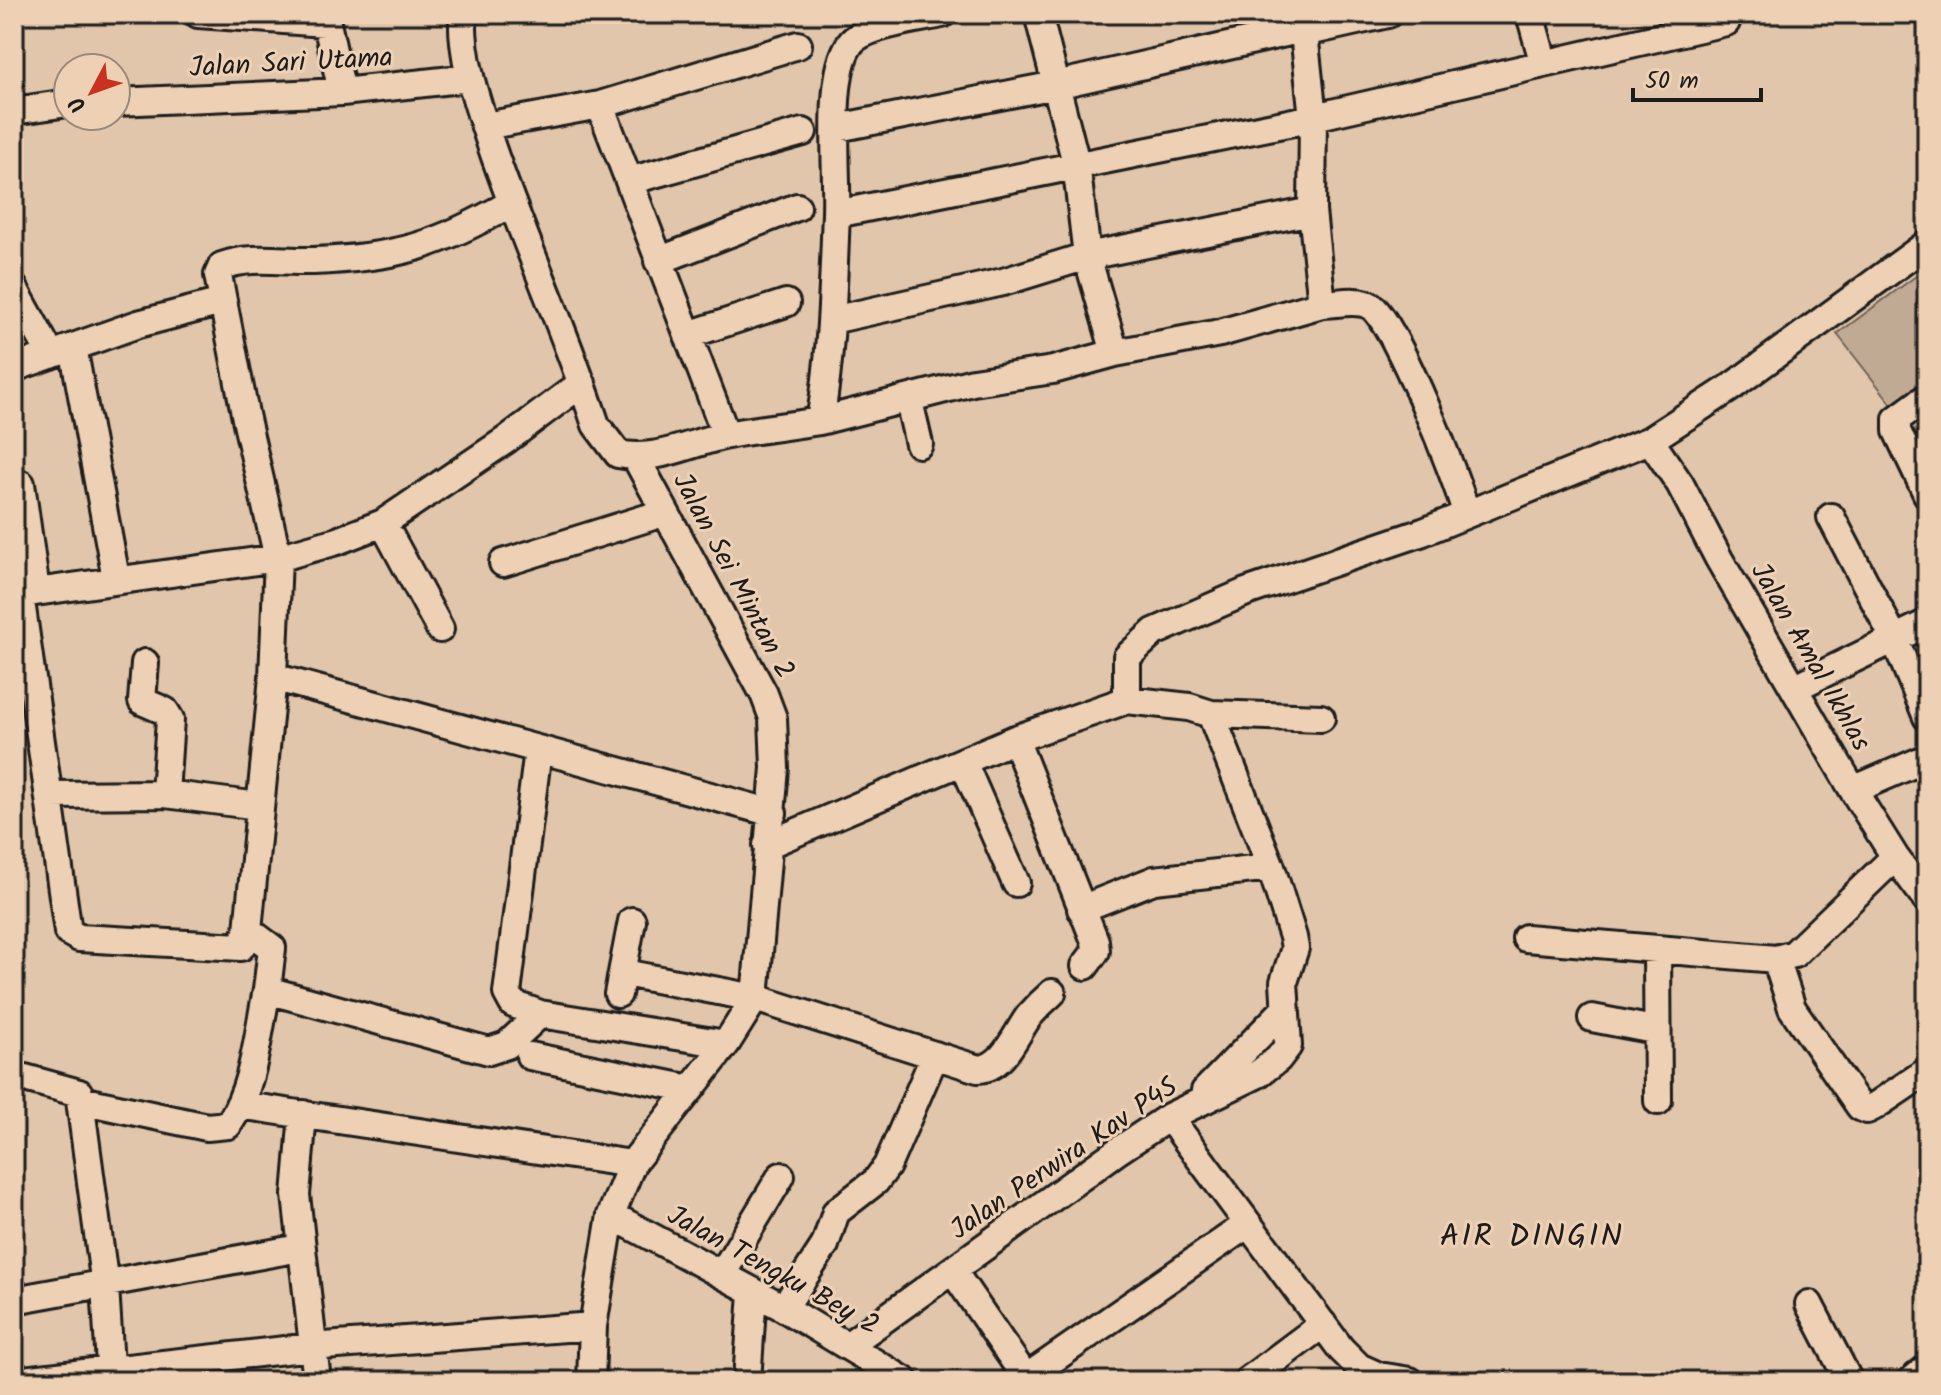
<svg xmlns="http://www.w3.org/2000/svg" width="1941" height="1395" viewBox="0 0 1941 1395" font-family="Kalam,sans-serif">
<style>
.green{fill:#c1aa94;stroke:#6e6358;stroke-width:2}
.lines{fill:none;stroke-linecap:round;stroke-linejoin:round}
.minor-casing{stroke:#1c1c1c;stroke-width:32}
.minor{stroke:#eed1b5;stroke-width:26}
.labels{text-anchor:middle;stroke-width:6;stroke-linejoin:round;paint-order:stroke}
.street-label{font-size:28px;fill:#1c1c1c;stroke:#eed1b5}
.quarter-label{font-size:32px;letter-spacing:2px;fill:#1c1c1c;stroke:#eed1b5}
</style>
<rect width="100%" height="100%" fill="#e1c6ac"/>
<filter id="ink" filterUnits="userSpaceOnUse"><feTurbulence type="fractalNoise" baseFrequency=".0125" numOctaves="2"/><feDisplacementMap in="SourceGraphic" scale="16" xChannelSelector="R" yChannelSelector="G"/><feConvolveMatrix kernelMatrix="1 2 1 2 8 2 1 2 1" color-interpolation-filters="sRGB"/></filter>
<g filter="url(#ink)">
<!-- green -->
<path class="green" d="M1927,268V449L1837,334Z"/>
<g class="lines">
<!-- minor casing -->
<g class="minor-casing">
<path id="minor" d="M198,14L325,23
M325,14L342,92
M463,14C461,59 477,102 491,145C523,239 565,330 596,425L618,454C659,462 688,443 727,435C757,429 789,426 820,421C832,352 833,283 836,213C838,171 827,76 850,44C863,25 920,19 942,14
M1038,14L1076,163L1087,256L1115,353
M1302,14L1313,118L1312,211L1322,304C1336,304 1358,298 1371,306C1394,320 1458,481 1466,513
M1530,14L1543,61
M1317,30L1388,14
M116,102L342,92L470,78
M600,105L726,435
M14,111L68,103
M1323,115L1726,22
M485,126L600,105L798,45
M837,128L1056,85L1303,29
M629,181L803,132
M836,214L1313,118
M658,261L797,207
M14,288L51,355
M832,320L1003,282L1087,256L1312,211
M688,335L786,303
M73,347L116,578
M14,368L138,324L222,302
M1927,397L1897,419V431L1927,494
M909,401L919,444
M820,421L973,382L1053,370L1115,353L1220,333L1322,304
M1650,440L1680,484L1719,559L1853,790L1895,857L1927,900
M21,484L36,591
M1831,517L1894,638L1927,717
M383,523L440,629
M503,563L663,513
M20,594L68,932L79,938L241,947L248,930L273,677L278,558L246,419L218,275L222,266C251,255 283,262 313,261C397,258 439,245 511,203
M14,595L278,558L337,541L383,523L506,440L582,383
M145,663L142,701L165,711L170,719L165,794
M273,677L773,813
M1796,687L1927,623
M1127,700V657L1154,632L1246,592L1423,532L1650,440L1730,388L1927,244
M1015,739L1095,941L1096,951L1085,966
M963,762L1016,883
M1853,790L1927,758
M50,795L165,794L259,806
M767,845L1015,739L1127,700L1189,707L1211,714L1321,718
M1081,909L1154,880L1271,867
M248,930L272,948L267,990
M1526,938L1776,959L1794,954L1895,857
M1657,949L1658,1101
M1776,959L1792,1008L1860,1107L1867,1110L1875,1106L1927,1071
M624,973L755,998L978,1069C1004,1068 1015,1035 1029,1016C1036,1008 1044,1000 1052,993
M618,994L632,921
M540,1014L726,1044
M1592,1018L1654,1030
M530,1056L691,1089
M14,1075L79,1093L105,1286L111,1381
M1205,1091L1283,1011
M80,1100L207,1127L228,1125C254,1088 258,1033 267,990L489,1051L507,1045L540,1014L513,1004L507,993L538,750
M239,1105L632,1164
M303,1114L296,1195L317,1381
M1169,1117L1341,1349L1359,1367L1379,1376L1410,1381
M611,1215L784,1308L905,1381
M953,1271L1028,1381
M722,1274L781,1176
M14,1300L300,1248
M1809,1304L1849,1381
M784,1308L825,1245L836,1212L876,1181L887,1166L935,1055
M847,1346L1116,1152L1169,1117L1258,1074L1278,1059L1288,1046L1284,982L1295,948L1293,937L1271,867L1211,714
M1026,1378L1248,1224
M14,1381L311,1347L593,1326
M591,1381L593,1326L611,1215L632,1164L726,1044L755,998L775,768L773,718L764,694L636,458
M747,1381L753,1292
M1247,1381L1323,1324
M1911,1381L1927,1368"/>
</g>
<!-- minor -->
<use href="#minor" class="minor"/>
</g>
</g>
<g class="labels">
<!-- street labels -->
<g class="street-label">
<text transform="translate(291 61) rotate(-3)" y="10">Jalan Sari Utama</text>
<text transform="translate(735 575) rotate(62)" y="10">Jalan Sei Mintan 2</text>
<text transform="translate(1812 656) rotate(60)" y="10">Jalan Amal Ikhlas</text>
<text transform="translate(1063 1157) rotate(-34)" y="10">Jalan Perwira Kav P4S</text>
<text transform="translate(774 1269) rotate(29)" y="10">Jalan Tengku Bey 2</text>
</g>
<!-- quarter labels -->
<g class="quarter-label">
<text x="1532" y="1246">AIR DINGIN</text>
</g>
</g>
<!-- margin -->
<rect width="1941" height="1395" fill="none" stroke="#eed1b5" stroke-width="48"/>
<rect x="24" y="24" width="1893" height="1347" fill="none" stroke="#1c1c1c" stroke-width="3" filter="url(#ink)"/>
<!-- north arrow -->
<g transform="translate(92 92) rotate(229)"><circle r="38" fill="#eed1b5" stroke="#9a8978" stroke-width="2"/>
<path d="M0-6L14 30L0 20L-14 30Z" fill="#c8321e"/>
<text y="-12" font-size="22" font-weight="bold" text-anchor="middle" fill="#1c1c1c">U</text>
</g>
<!-- scale -->
<path d="M1633 88v12h128v-12" fill="none" stroke="#1c1c1c" stroke-width="4"/>
<text x="1645" y="88" font-size="24" fill="#1c1c1c" stroke="#eed1b5" stroke-width="6" paint-order="stroke">50 m</text>
</svg>
